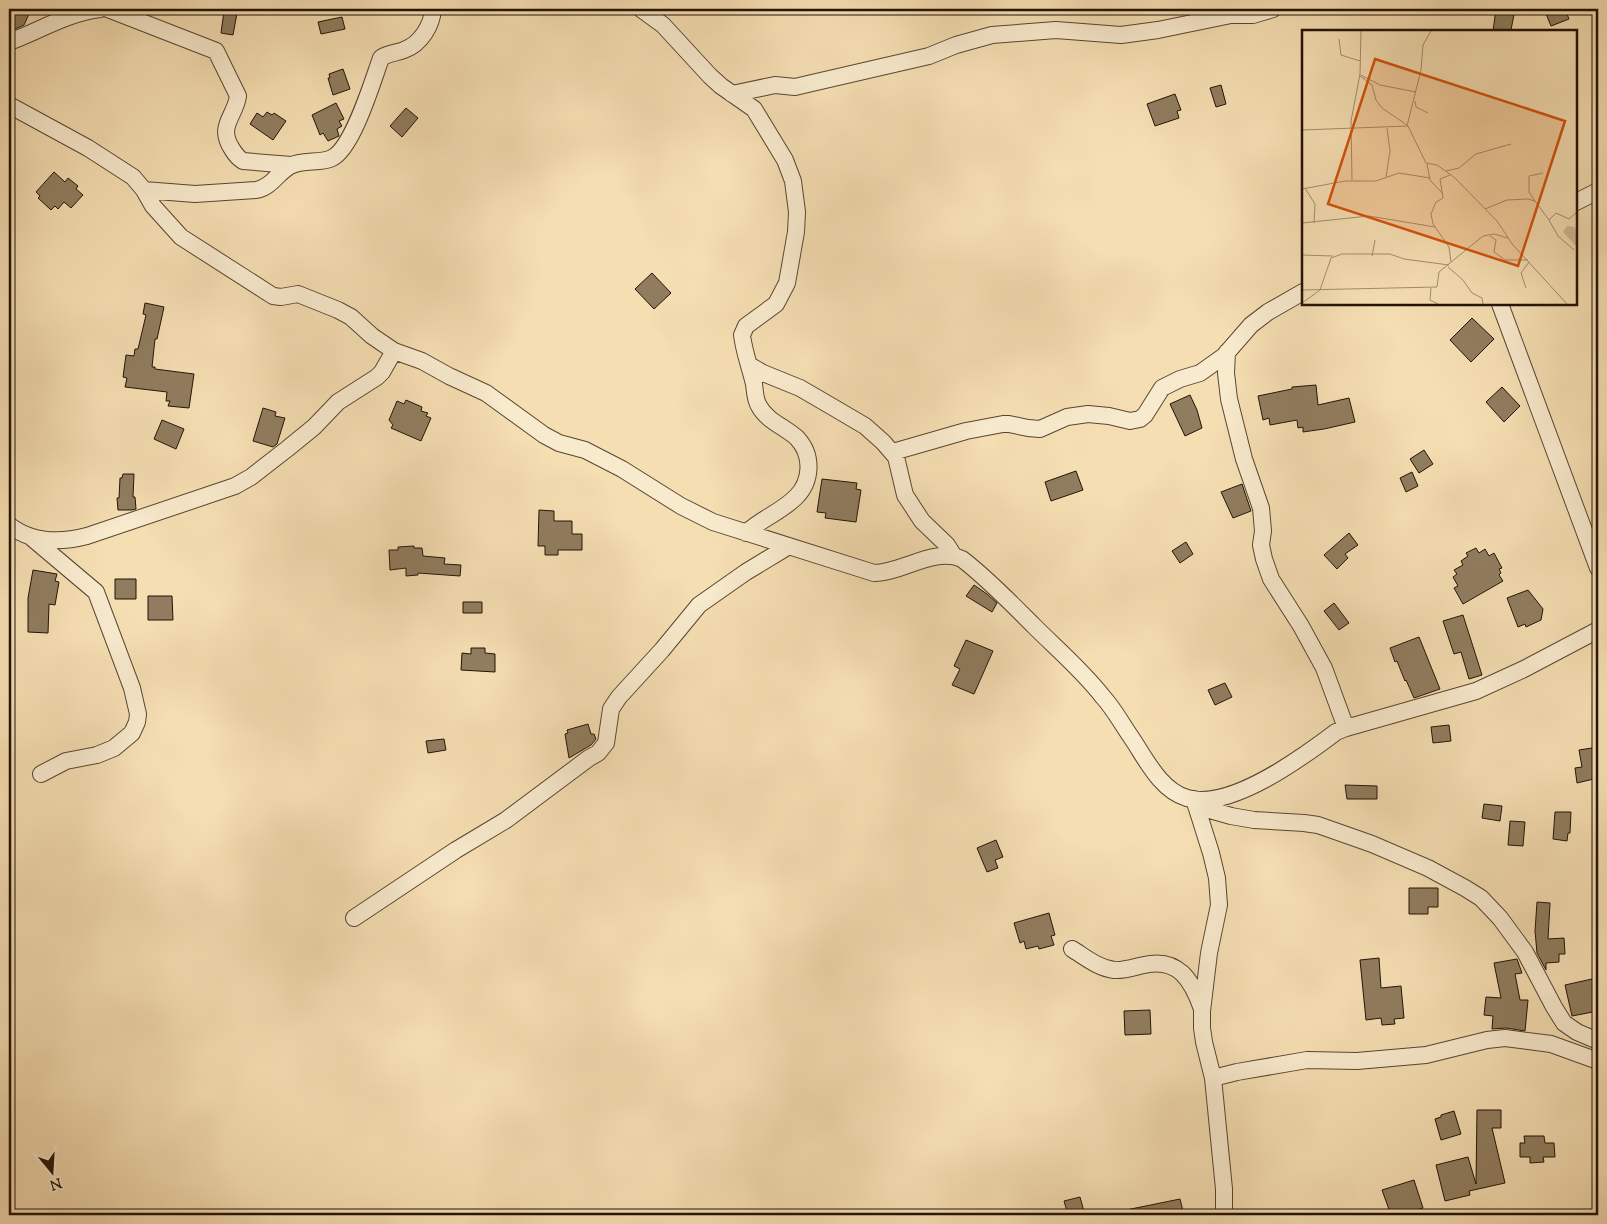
<svg xmlns="http://www.w3.org/2000/svg" width="1607" height="1224" viewBox="0 0 1607 1224" font-family="'Sorts Mill Goudy',serif">
<style>
.building{fill:#907d5f;stroke:#231306}
.lines{fill:none;stroke-linecap:round;stroke-linejoin:round}
.minor-casing{stroke:#584631;stroke-width:18}
.minor{stroke:#f8eacd;stroke-width:16}
.inset-road{fill:none;stroke:#a18d6d;stroke-width:1}
.view{fill:#d4520b;fill-opacity:0.15;stroke:#d4520b;stroke-width:2.5}
.inset-edge{fill:none;stroke:#231306;stroke-width:2.5}
</style>
<rect width="100%" height="100%" fill="#f5deb2"/>
<filter id="stains"><feTurbulence type="fractalNoise" baseFrequency=".004" numOctaves="4"/><feColorMatrix values="0 0 0 0 .2 0 0 0 0 .09 0 0 0 0 .02 0 0 0 .5 -.17"/></filter>
<radialGradient id="worn" r=".72"><stop offset=".6" stop-color="#630" stop-opacity="0"/><stop offset="1" stop-color="#630" stop-opacity=".3"/></radialGradient>
<!-- building -->
<path class="building" d="M9,9H16L29,14L24,25L15,29L9,27Z
M1496,9H1515L1511,30L1493,31Z
M1544,9H1565L1569,19L1551,26Z
M224,11L237,13L233,35L221,33Z
M342,17L345,29L321,34L318,22Z
M343,69L350,89L333,95L328,78H330L329,74Z
M1221,85L1226,104L1216,107L1210,88Z
M1175,94L1181,110L1177,111L1179,118L1155,126L1147,104Z
M336,103L344,119L339,121L342,126L337,129L339,136L328,141L323,133L320,135L312,115Z
M406,108L418,118L402,137L390,126Z
M267,112L272,115L274,113L286,121L273,140L250,124L257,113L263,117Z
M54,172L65,182L68,178L78,186L76,189L83,195L71,208L64,202L58,209L55,206L51,210L38,198L40,196L36,192Z
M652,273L671,293L654,309L635,289Z
M145,303L164,307L157,339H155L152,367H155V369L194,374L189,408L168,406L170,401H166L167,392L125,387L127,378L123,377L126,355L134,356L135,349H138L146,315L143,314Z
M1472,318L1494,339L1471,362L1450,340Z
M1316,385L1318,405L1349,398L1355,422L1324,429L1303,432V427L1298,428L1297,420L1270,425L1269,418L1263,420L1258,396L1292,389V387Z
M1502,387L1520,406L1504,422L1486,402Z
M1190,395L1197,410L1202,428L1185,436L1170,404Z
M406,400L422,407L421,411L428,413L426,416L431,418L421,441L391,428L393,425L389,420L397,401L404,404Z
M263,408L276,412L275,416L285,418L277,444L273,447L253,441Z
M162,420L184,429L176,449L154,439Z
M1424,450L1433,464L1419,473L1410,459Z
M1076,471L1083,490L1051,501L1045,482Z
M1412,472L1418,486L1406,492L1400,478Z
M123,474H134L133,497H135L136,509L132,510H118L117,498H119L120,478H122Z
M822,479L857,483L856,489L861,490L856,522L825,518L826,513L817,512Z
M1242,484L1251,511L1233,518L1221,492Z
M539,510L554,511V521H572V534H582V550H558V555H545V546H538Z
M1349,533L1358,545L1345,554L1348,558L1337,569L1324,555Z
M1186,542L1193,554L1180,563L1172,551Z
M414,546V548H422L423,556L445,558L444,564L461,565L460,576L418,573V575L406,576V568L390,570L389,550H398V547Z
M1476,548L1479,553L1485,549L1489,556L1494,553L1502,568L1499,569L1501,573L1499,575L1503,581L1463,604L1454,588L1458,586L1453,577L1457,574L1454,570L1463,565L1461,561L1468,556L1466,553Z
M33,570L57,574L55,581L59,582L55,605L49,604L48,633L28,632V598Z
M115,579H136V599H115Z
M974,585L987,594L997,603L992,612L966,596Z
M1528,590L1543,609L1541,620L1526,627L1525,624L1518,627L1507,598Z
M148,596H172L173,620H148Z
M463,602H482V613H463Z
M1334,603L1349,623L1339,630L1324,611Z
M1463,615L1482,675L1469,679L1461,652L1454,654L1443,621Z
M1419,637L1440,689L1414,698L1406,680L1405,681L1397,661L1395,662L1390,648Z
M966,640L993,651L974,694L952,685L960,669L954,666Z
M471,648H485V653L495,654V672L461,670L462,653L471,654Z
M1225,683L1232,697L1215,705L1208,690Z
M588,724L591,734H594L596,739L591,745L569,758L565,734L568,733L567,730Z
M1449,725L1451,741L1433,743L1431,727Z
M444,739L446,750L428,753L426,741Z
M1598,747V778L1577,783L1575,768L1582,767L1579,750Z
M1345,785L1377,786V799H1347Z
M1484,804L1502,806L1500,821L1482,818Z
M1555,812H1571L1570,833H1568L1567,841L1553,839Z
M1510,821L1525,822L1523,846L1508,845Z
M996,840L1003,857L995,860L998,868L987,872L977,848Z
M1409,888H1438V907H1428V914H1409Z
M1537,902L1550,903L1548,939L1564,938L1565,954H1559V962L1546,963V970L1537,953L1535,931Z
M1049,913L1055,935L1051,936L1054,945L1039,949L1038,946L1026,949L1024,941L1020,943L1014,923Z
M1379,958L1381,988L1401,986L1404,1018L1394,1019L1395,1024L1382,1025L1381,1018L1366,1020L1360,960Z
M1517,959L1522,973L1515,974L1520,1000H1528L1525,1031L1506,1028L1492,1029L1493,1016L1484,1015L1486,997L1501,998L1494,963Z
M1592,979L1598,1011L1572,1016L1565,985Z
M1150,1010L1151,1034L1125,1035L1124,1011Z
M1477,1110H1501V1128H1492L1505,1183L1469,1191L1470,1195L1445,1201L1436,1165L1468,1157L1476,1184Z
M1454,1111L1461,1134L1441,1140L1435,1119L1441,1117V1115Z
M1524,1136H1544L1545,1143H1554L1555,1157H1543L1544,1162L1530,1163V1157H1520V1143H1525Z
M1414,1180L1423,1208L1402,1215H1391L1382,1190Z
M1080,1197L1085,1215H1068L1064,1201Z
M1180,1199L1184,1215H1127L1126,1210Z"/>
<g class="lines">
<!-- minor casing -->
<g class="minor-casing">
<path id="minor" d="M108,9L216,51L238,96C235,117 217,126 232,149C235,154 238,158 243,161L291,165
M641,9L663,25L710,76L721,86L754,109L785,160L793,181L797,212L796,232L787,283L776,304L746,326L742,335C744,352 750,367 754,384C755,391 755,400 759,406C767,421 785,427 797,438C813,455 812,481 796,497C781,512 761,519 746,533
M9,42C39,31 67,13 100,9
M732,94L775,85L795,87L812,83L929,56L956,45L992,35L1056,30L1121,35L1158,30L1231,15H1253L1273,9
M9,105L88,148L133,177L144,190L153,206L181,237L273,296L281,297L298,294L338,310L351,317L372,336L394,351L422,361L449,376L486,393L544,435L559,443L585,450L622,469L681,506L713,522L874,573C902,573 934,547 962,559C988,579 1011,603 1034,626C1057,649 1083,671 1103,697C1114,709 1122,724 1131,737C1146,759 1160,790 1187,798C1230,811 1303,757 1336,732L1346,728L1476,691L1524,669L1598,630
M144,190L195,194L256,190C272,187 277,173 290,166C303,159 320,164 332,158C353,148 373,80 381,58C388,53 397,53 404,50C421,44 432,25 433,9
M1576,202L1598,191
M1500,304L1598,568
M1227,352L1226,373L1229,399L1244,459L1261,508L1263,531L1261,545L1264,559L1271,579L1301,626L1324,668L1346,728
M749,365L763,373L800,388L831,406L865,426L883,442L896,457L905,495L922,521L947,545L954,556
M893,452L966,431L1003,424H1009L1028,428L1040,429L1067,417L1088,414L1109,416L1130,421L1140,419L1145,415L1162,388L1180,379L1200,373L1224,356L1251,325L1268,312L1303,292
M9,525C32,543 60,543 87,536L235,486L251,477L287,449L314,427L338,402L377,377L382,372L394,351
M32,538L96,592L132,688L138,714L137,722L132,733L114,748L97,755L66,761L41,774
M1194,799L1211,853L1217,878L1219,905L1209,953L1202,1011V1028L1204,1042L1213,1078L1224,1189V1215
M1196,806L1231,816L1254,820L1304,823L1318,825L1372,844L1428,868L1465,888L1481,898L1500,918L1525,952L1554,1007L1564,1023L1577,1032L1598,1041
M354,918L456,850L506,820L589,758L598,753L606,743L611,709L619,697L662,650L699,605L746,572L789,546
M1072,949C1085,957 1098,968 1114,970C1124,971 1134,967 1144,965C1178,957 1192,980 1202,1009
M1213,1078L1237,1072L1307,1060L1357,1061L1426,1055L1487,1040L1505,1038L1551,1044L1598,1061"/>
</g>
<!-- minor -->
<use href="#minor" class="minor"/>
</g>
<!-- overview -->
<g transform="translate(1302 30)">
<rect width="275" height="275" fill="#f5deb2"/>
<path d="M265,196L272,197L275,202V217L261,202Z" fill="#d1bb95"/>
<path class="inset-road" d="M37,9L39,25L58,31M59,45L78,55L114,62M58,46L70,55L74,70L80,78L105,95M113,71L114,77L126,83M105,96L119,40L121,15L129,1M0,100L106,96L124,133L135,135L152,147L195,191L211,215L265,274M125,134L128,150L141,164M144,141L157,138L174,124L209,114M148,145L138,149L141,168L134,172L129,184L131,194L147,217L149,232M84,147L88,121L85,98M50,150L49,91L58,44L59,1M3,158L13,174L12,193M0,159L43,151H74L97,143L128,148M233,171L227,162V146L241,143M183,179L205,170L226,169L233,171L247,190L254,183L267,189L275,182M247,190L256,206L272,220M0,193L67,186L133,197M188,206L194,210L192,222L203,230H226M0,225L31,226M70,226L73,210M146,237L161,250L170,263L180,268L181,274M129,258L128,270L136,274M224,258L219,243L227,232M0,260L135,257L137,242L181,206L192,204L206,208M0,273L18,260L29,228L40,224H88L102,229L147,235"/>
<path class="view" d="M73,29L263,91L216,236L26,174Z"/>
<rect width="275" height="275" class="inset-edge"/>
</g>
<!-- margin -->
<rect width="1607" height="1224" fill="none" stroke="#f5deb2" stroke-width="30"/>
<rect x="10" y="10" width="1587" height="1204" fill="none" stroke="#231306" stroke-width="2.5"/>
<rect x="15" y="15" width="1577" height="1194" fill="none" stroke="#231306"/>
<!-- north arrow -->
<g transform="translate(52 1172) rotate(162)" stroke="#f8eacd" stroke-width="4" paint-order="stroke">
<path d="M0-4L9 19L0 12L-9 19Z" fill="#231306"/>
<text y="-8" font-size="14" font-weight="bold" text-anchor="middle" fill="#231306">N</text>
</g>
<rect width="100%" height="100%" filter="url(#stains)"/>
<rect width="100%" height="100%" fill="url(#worn)"/>
</svg>
